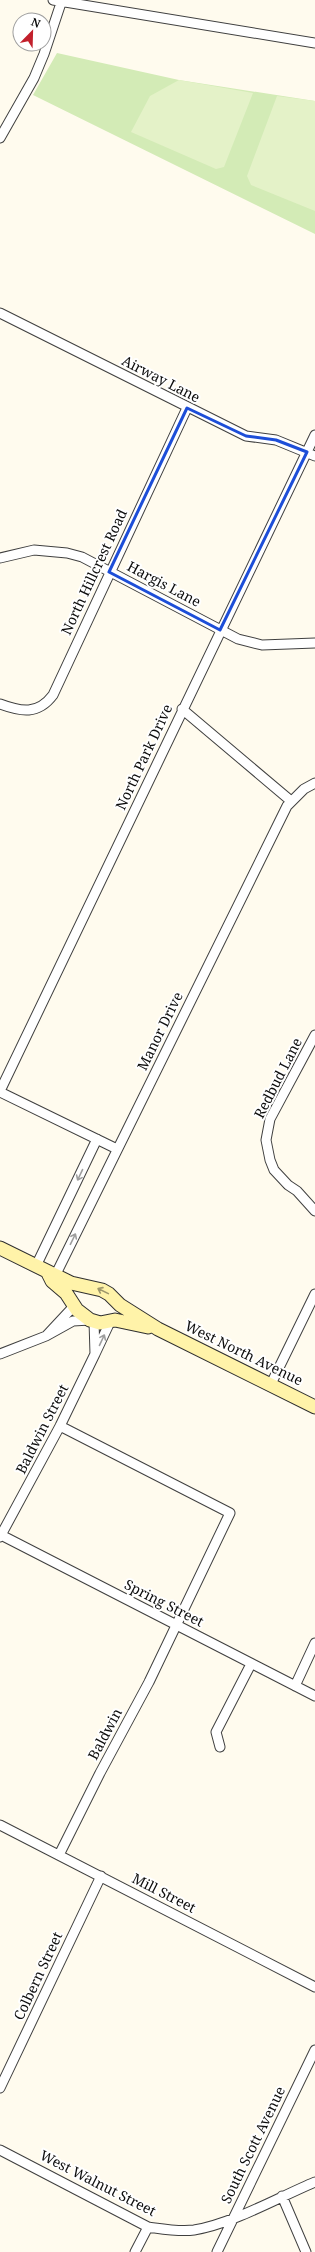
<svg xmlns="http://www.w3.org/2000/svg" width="315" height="2252" viewBox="0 0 315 2252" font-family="'Noto Serif',serif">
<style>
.green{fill:#d3ebb6}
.pitch{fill:#e4f2c8}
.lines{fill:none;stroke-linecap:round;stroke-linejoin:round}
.minor-casing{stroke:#404040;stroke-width:11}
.secondary-casing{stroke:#2f2f2f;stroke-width:15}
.minor{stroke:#fff;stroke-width:9}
.secondary{stroke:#fff3a9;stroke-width:13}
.oneway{stroke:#9e9e9e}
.oneway2{stroke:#9e976b}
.marked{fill:none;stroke:#1d4ed8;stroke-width:3;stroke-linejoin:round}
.labels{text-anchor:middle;stroke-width:4;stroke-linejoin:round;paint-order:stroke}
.street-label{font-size:14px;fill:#0d0d0d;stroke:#fff}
</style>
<rect width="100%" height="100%" fill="#fffbee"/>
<!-- green -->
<path class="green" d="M57,53L179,80L315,101V234L33,95Z"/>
<!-- pitch -->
<path class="pitch" d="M179,80L253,93L224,167L216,169L131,132L150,96Z
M277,96L315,101V211L251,185L247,176Z"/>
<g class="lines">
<!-- minor casing -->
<g class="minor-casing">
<path id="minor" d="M53,0L315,43
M0,138L34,78L44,54L62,0
M0,313L246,436L276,440L315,456
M0,558L34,550L67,553L82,557L238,639L262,645L315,643
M0,704C21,712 38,715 53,695L187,408
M182,709L291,801
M315,1035L270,1119L266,1140L270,1160L274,1170L288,1185L297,1191L315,1211
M0,1091L315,435
M0,1092L117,1149
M36,1266L97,1139
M56,1274L287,806L304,789L315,783
M74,1306L46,1336L73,1321L90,1320
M94,1321L95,1354L110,1322
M0,1354L46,1336
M271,1384L315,1294
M1,1535L315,1696
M0,1537L60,1426L95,1354
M295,1686L315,1643
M220,1747L216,1732L251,1664
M0,1825L315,1987
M59,1855L100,1773L149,1682L230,1513L60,1426
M0,2088L101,1876
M0,2150L148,2227C163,2229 179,2232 194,2230C232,2224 279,2197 315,2182
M282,2196L306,2252
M135,2252L148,2227
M217,2252L315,2050"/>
</g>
<!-- secondary casing -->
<g class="secondary-casing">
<path id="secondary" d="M0,1248L71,1283L102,1290L109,1294L120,1305L158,1329L315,1407
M48,1273L52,1281L66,1293L77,1310L90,1320L100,1323L115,1320L148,1327"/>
</g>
<!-- minor -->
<use href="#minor" class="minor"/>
<!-- secondary -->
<use href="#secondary" class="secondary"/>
</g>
<!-- one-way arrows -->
<defs><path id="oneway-shaft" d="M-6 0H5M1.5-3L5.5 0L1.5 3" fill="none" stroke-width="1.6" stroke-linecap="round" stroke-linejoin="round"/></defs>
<g class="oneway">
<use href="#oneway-shaft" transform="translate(80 1175) rotate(115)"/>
<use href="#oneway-shaft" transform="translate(73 1239) rotate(-64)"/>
<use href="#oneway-shaft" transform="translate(102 1340) rotate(-65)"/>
</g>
<use class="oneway2" href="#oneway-shaft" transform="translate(103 1291) rotate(-154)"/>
<!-- marked area -->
<path class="marked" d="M187,408L246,436L276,440L307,452L220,630L109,572Z"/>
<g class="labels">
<!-- street labels -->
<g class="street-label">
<text transform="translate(161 379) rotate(27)" y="5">Airway Lane</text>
<text transform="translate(94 572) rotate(-65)" y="5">North Hillcrest Road</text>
<text transform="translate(164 584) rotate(28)" y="5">Hargis Lane</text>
<text transform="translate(144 757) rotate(-65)" y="5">North Park Drive</text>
<text transform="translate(160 1031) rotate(-64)" y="5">Manor Drive</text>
<text transform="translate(278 1078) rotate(-63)" y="5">Redbud Lane</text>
<text transform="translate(244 1353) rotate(26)" y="5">West North Avenue</text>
<text transform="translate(42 1429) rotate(-63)" y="5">Baldwin Street</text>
<text transform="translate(164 1603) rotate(27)" y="5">Spring Street</text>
<text transform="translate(105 1734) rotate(-62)" y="5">Baldwin</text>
<text transform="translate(164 1893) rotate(27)" y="5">Mill Street</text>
<text transform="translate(38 1976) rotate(-65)" y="5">Colbern Street</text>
<text transform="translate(253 2145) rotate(-64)" y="5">South Scott Avenue</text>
<text transform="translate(98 2183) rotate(27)" y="5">West Walnut Street</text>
</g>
</g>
<!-- north arrow -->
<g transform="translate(32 32) rotate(23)"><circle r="19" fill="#ffffff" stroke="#9e9e9e"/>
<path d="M0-3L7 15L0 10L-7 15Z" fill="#c2202c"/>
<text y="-6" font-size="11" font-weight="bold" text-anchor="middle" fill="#0d0d0d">N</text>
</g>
</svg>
